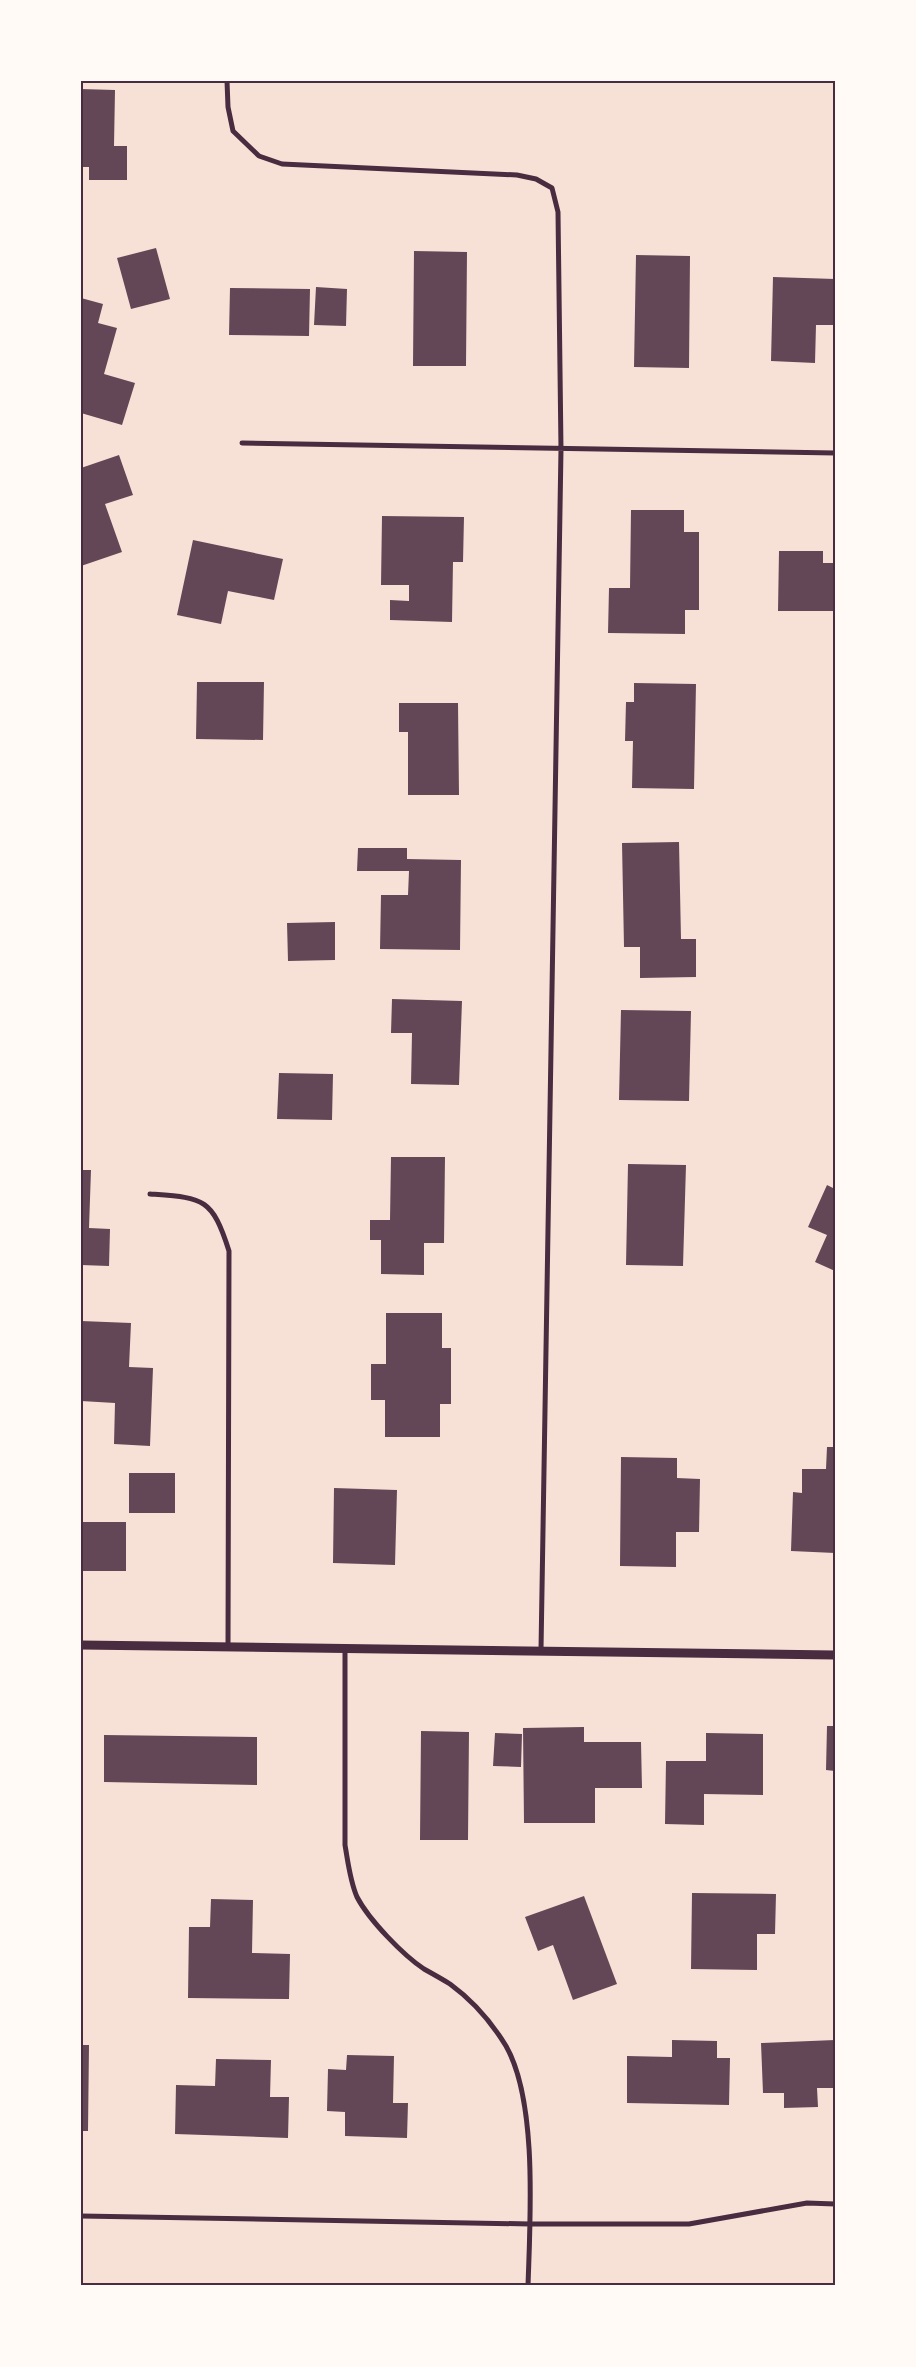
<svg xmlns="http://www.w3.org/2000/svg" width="916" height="2367" viewBox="0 0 916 2367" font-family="'Noto Sans',sans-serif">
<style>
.building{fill:#644757}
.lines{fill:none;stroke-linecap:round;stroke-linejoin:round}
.minor{stroke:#4a2c40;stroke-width:5}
.tertiary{stroke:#4a2c40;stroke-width:9}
.neatline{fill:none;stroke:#4a2c40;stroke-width:2}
</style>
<rect width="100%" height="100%" fill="#f7e1d7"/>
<!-- building -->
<path class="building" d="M81,89L115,90L114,146H127V180H89V167H81Z
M156,248L170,299L131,309L117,258Z
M414,251L467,252L466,366H413Z
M636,255L690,256L689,368L634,367Z
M773,277L835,279V325H816L815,363L771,361Z
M316,287L347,289L346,326L314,325Z
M230,288L310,289L309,336L229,335Z
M81,298L103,304L98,323L117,328L104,374L135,383L122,425L81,413Z
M119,455L133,495L105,504L122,552L81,566V468Z
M631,510H684V532H699V610H685V634L608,633L609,588H630Z
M382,516L464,517L463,562H453L452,622L390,620V600L409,601V585H381Z
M193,540L283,559L274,600L228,591L221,624L177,615Z
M779,551H823V563H835V611H778Z
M197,682H264L263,740L196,739Z
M634,683L696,684L694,789L632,788L633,741H625L626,702H634Z
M399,703H458L459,795H408V732H399Z
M679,842L681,939H696V977L640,978V947H624L622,843Z
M358,848H407V859L461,860L460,950L380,949L381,895H408L409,871H357Z
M335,922V960L288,961L287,923Z
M392,999L462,1001L459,1085L411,1084L412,1033H391Z
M621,1010L691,1011L689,1101L619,1100Z
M279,1073L333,1074L332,1120L277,1119Z
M391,1157H445L444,1243H424V1275L381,1274V1240H370V1220H390Z
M628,1164L686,1165L683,1266L626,1265Z
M81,1170H91L89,1228L110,1229L109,1266L81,1265Z
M827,1185L835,1189V1271L815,1262L827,1235L808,1227Z
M386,1313H442V1348H451V1404H440V1437H385V1400H371V1364H386Z
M81,1321L131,1323L129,1367L153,1368L150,1446L114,1444L115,1403L81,1401Z
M827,1447H835V1553L791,1551L793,1492L802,1493V1469H826Z
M621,1457L677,1458V1478L700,1479L699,1532H676V1567L620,1566Z
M129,1473H175V1513H129Z
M334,1488L397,1490L395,1565L333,1563Z
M81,1522H126V1571H81Z
M827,1726H835V1771L826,1770Z
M584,1727V1742H641L642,1788H595V1823H524L523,1728Z
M421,1731L469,1732L468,1840H420Z
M495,1733L522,1734L521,1767L493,1766Z
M706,1733L763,1734V1795L704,1794V1825L665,1824L666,1761H706Z
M104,1735L257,1737V1785L104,1782Z
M692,1893L776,1894L775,1934H757V1970L691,1969Z
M584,1896L617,1984L573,2000L553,1945L538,1951L525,1917Z
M211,1899L253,1900L252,1953L290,1954L289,1999L188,1998L189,1927H210Z
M672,2040L717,2041V2058H730L729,2105L627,2103V2056L672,2057Z
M835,2040V2088H817L818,2107L784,2108V2093H763L761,2043Z
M81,2045H89L88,2131H81Z
M347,2055L394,2056L393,2103H408L407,2138L345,2136V2112L327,2111L328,2069L346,2070Z
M216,2059L271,2060L270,2097H289L288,2138L175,2134L176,2085L215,2086Z"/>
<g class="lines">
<!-- minor -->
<path class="minor" d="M227,81L228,107L233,131L259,156L282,164L517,175L536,179L552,188L558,212L561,449L541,1650
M242,443L835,453
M150,1194C203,1198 212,1197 229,1251L228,1648
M345,1650V1845C348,1862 350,1881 357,1897C369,1920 403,1955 424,1969C433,1974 442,1979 450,1984C472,2000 492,2023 506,2046C538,2102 530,2221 528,2286
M81,2216L530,2224H689L807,2203L835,2204"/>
<!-- tertiary -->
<path class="tertiary" d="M81,1645L835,1655"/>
</g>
<!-- border -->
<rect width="916" height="2367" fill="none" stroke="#fffaf5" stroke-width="165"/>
<rect x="82" y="82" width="752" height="2202" class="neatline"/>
</svg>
